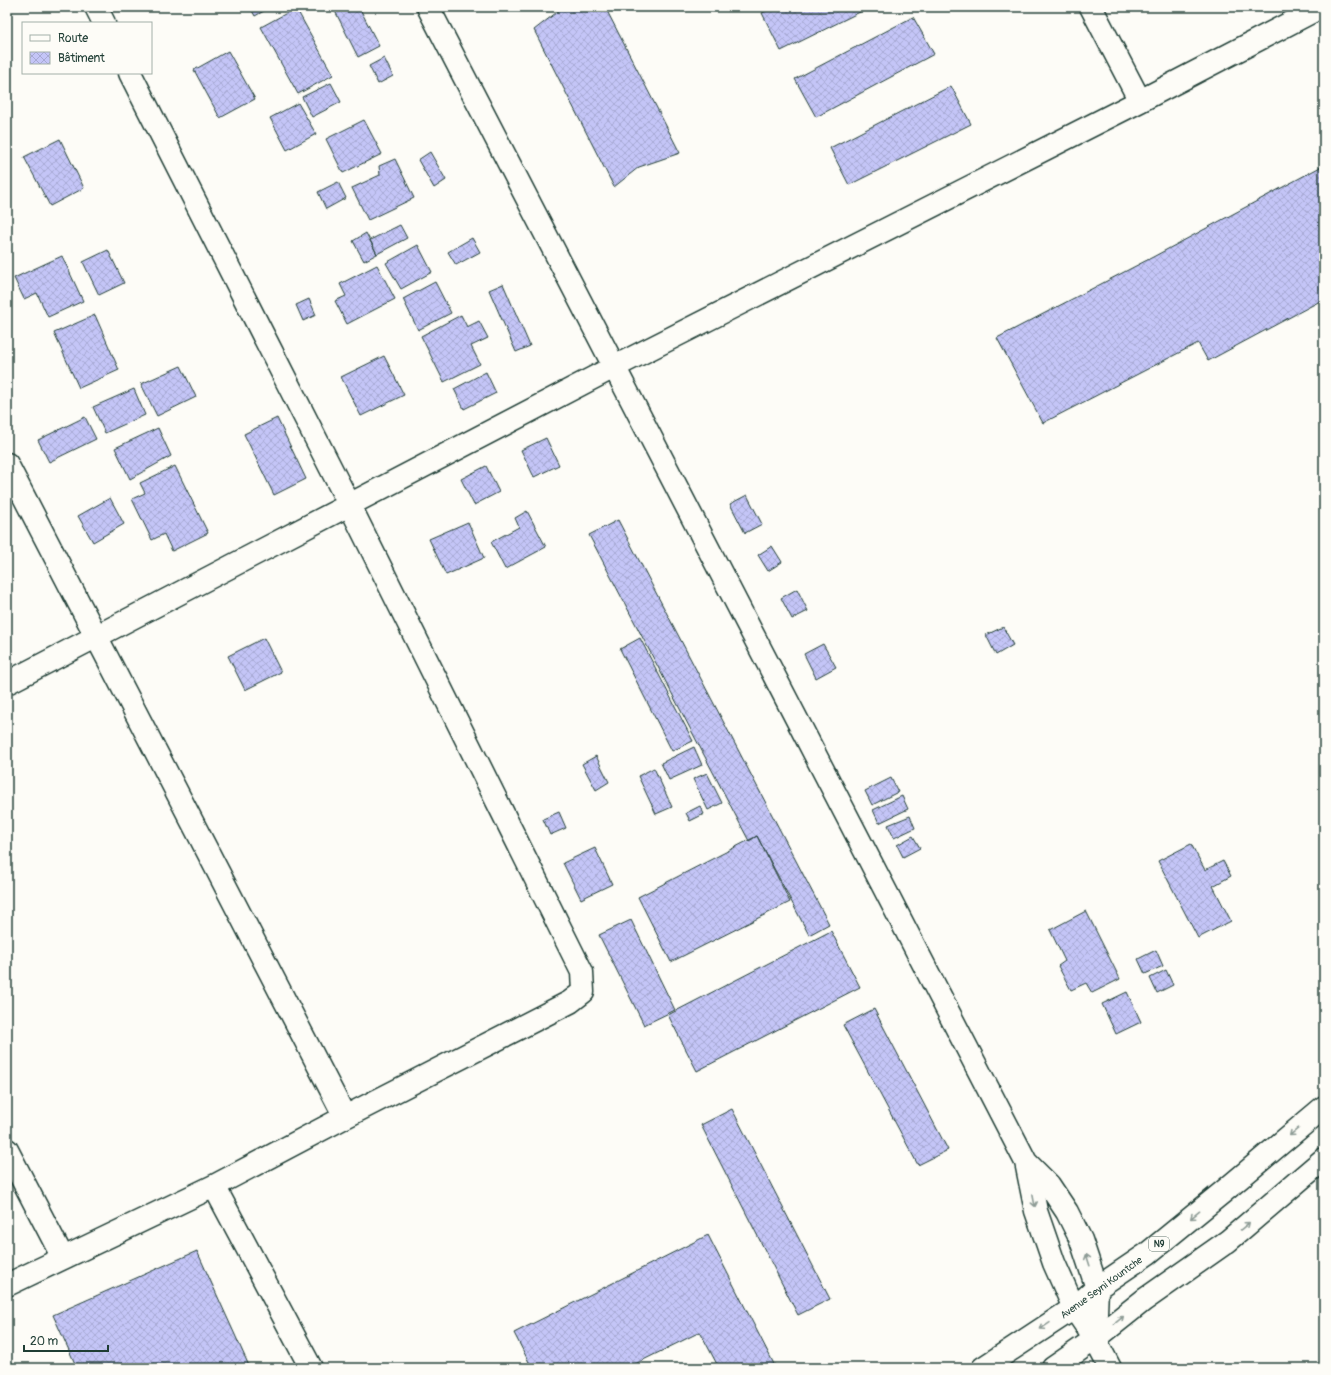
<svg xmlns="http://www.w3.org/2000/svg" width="1331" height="1375" viewBox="0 0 1331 1375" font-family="Pangolin,sans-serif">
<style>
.building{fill:url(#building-cross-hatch);stroke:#1f3d34}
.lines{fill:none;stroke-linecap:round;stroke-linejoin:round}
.minor-casing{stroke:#1f3d34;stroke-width:25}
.highway-casing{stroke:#1f3d34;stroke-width:25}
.minor{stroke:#fdfcf7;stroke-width:22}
.highway{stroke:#fdfcf7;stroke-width:22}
.oneway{stroke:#8e9c96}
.labels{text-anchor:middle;stroke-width:3;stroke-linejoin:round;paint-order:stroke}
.shield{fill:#fdfcf7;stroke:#62766e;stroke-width:1}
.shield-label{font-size:9px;font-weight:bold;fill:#1f3d34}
.street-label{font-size:10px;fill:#1f3d34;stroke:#fdfcf7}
</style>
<defs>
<pattern id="building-cross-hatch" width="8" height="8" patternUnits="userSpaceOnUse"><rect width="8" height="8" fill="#c4c5f7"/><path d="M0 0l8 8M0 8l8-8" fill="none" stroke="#a8aad4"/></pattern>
</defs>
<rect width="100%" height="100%" fill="#fdfcf7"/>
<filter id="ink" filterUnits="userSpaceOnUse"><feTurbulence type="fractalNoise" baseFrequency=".025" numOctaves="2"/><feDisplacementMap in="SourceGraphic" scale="8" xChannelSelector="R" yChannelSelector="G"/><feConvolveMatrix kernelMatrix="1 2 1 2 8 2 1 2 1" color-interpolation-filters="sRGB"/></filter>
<g filter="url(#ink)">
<!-- building -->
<path class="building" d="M250,7H271L255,16Z
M333,7H359L379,46L358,57Z
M567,7H605L680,153L639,167L614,187L534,30L561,9Z
M774,7H870L781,51L762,13Z
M296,8L333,75L298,94L261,27Z
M913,17L934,54L816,117L795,79Z
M228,51L255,99L220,118L194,70Z
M384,58L393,76L378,84L369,66Z
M331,83L341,102L312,117L302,97Z
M951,86L971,124L849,185L830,148Z
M298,103L316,134L287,150L270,118Z
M364,120L382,154L343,173L326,139Z
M60,139L84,188L50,206L24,157Z
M430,152L446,180L434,188L418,160Z
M395,159L414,198L368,220L352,188L380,175L379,166Z
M1324,165V299L1208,361L1198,343L1043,423L997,338L1153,257Z
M338,182L346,198L326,209L318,192Z
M400,225L407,238L377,254L370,240Z
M366,233L377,254L364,261L353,241Z
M472,238L480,252L456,265L448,252Z
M418,245L432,272L401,289L386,263Z
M108,250L124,283L99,295L83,262Z
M62,256L83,301L48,317L37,293L24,299L14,278Z
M377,265L395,299L347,324L335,301L346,296L340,284Z
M435,282L451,313L418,330L403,299Z
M503,284L530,346L516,352L489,290Z
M309,299L316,315L303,321L296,305Z
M95,315L119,370L79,388L54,333Z
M461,315L467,327L479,321L488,338L471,346L480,364L444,382L421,336Z
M384,356L404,395L361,416L341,377Z
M181,366L196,397L157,416L141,384Z
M486,372L496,393L464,409L454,389Z
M134,389L145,415L105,433L93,407Z
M85,417L96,439L49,462L38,440Z
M277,418L306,479L274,495L244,434Z
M158,428L171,456L130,479L115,448Z
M546,438L559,465L534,477L521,450Z
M175,466L208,533L172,551L164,534L152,540L132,499L145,493L140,483Z
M486,466L499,492L474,505L461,479Z
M747,495L762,524L745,533L730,504Z
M110,498L124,524L93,542L78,516Z
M527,511L546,547L505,569L491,542L519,527L515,518Z
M618,520L829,924L809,935L757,836L749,841L589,535Z
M468,522L484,558L446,575L429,539Z
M772,546L782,562L768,571L758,555Z
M797,589L808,611L792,619L781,598Z
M1003,627L1013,645L996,655L986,635Z
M264,638L281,672L245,690L228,656Z
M640,638L693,741L672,751L620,649Z
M823,644L836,667L816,678L804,654Z
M694,747L702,765L669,780L661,763Z
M596,756L609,782L596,790L582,764Z
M654,768L672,807L656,814L638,776Z
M707,773L722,803L708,810L693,779Z
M891,778L898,792L872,805L865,791Z
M902,796L908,809L879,823L873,810Z
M700,806L704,814L690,821L686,813Z
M559,812L566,828L550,835L543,819Z
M910,816L915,828L894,838L888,825Z
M757,836L790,902L671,962L638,897Z
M913,836L920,848L903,857L897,845Z
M1191,844L1205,870L1223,861L1231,876L1213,886L1231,921L1198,938L1158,861Z
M595,848L612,884L581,899L563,863Z
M1086,911L1120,979L1092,993L1086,983L1071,990L1058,966L1065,961L1050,930Z
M631,920L675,1010L644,1025L599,935Z
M831,931L860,987L697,1071L668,1015Z
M1156,950L1163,966L1145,974L1138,959Z
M1166,970L1173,985L1157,993L1150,978Z
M1127,992L1141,1022L1116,1034L1102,1004Z
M874,1009L948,1150L918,1165L843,1025Z
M732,1109L830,1299L798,1315L701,1125Z
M708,1235L776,1368H719L700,1332L627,1368H532L514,1333Z
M197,1251L250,1368H77L53,1315Z"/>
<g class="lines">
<!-- minor casing -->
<g class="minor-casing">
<path id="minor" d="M96,7L104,23
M428,7L1026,1162L1036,1211L1054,1263L1074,1308L1095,1339L1110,1368
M1091,7L1140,101
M7,464L345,1117
M7,683L614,367L1140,101L1321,7
M7,1150L63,1258
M1026,1162L1049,1185L1067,1212L1081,1240L1097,1288L1095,1339
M214,1186L311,1368
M7,1285L214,1186L345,1117L570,1002L583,992L582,972L349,504L130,73"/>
</g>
<!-- highway casing -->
<g class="highway-casing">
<path id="highway" d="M983,1368L1074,1308L1097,1288L1147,1254L1223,1192L1324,1107
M1053,1368L1095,1339L1144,1300L1228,1241L1324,1159"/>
</g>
<!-- minor -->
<use href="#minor" class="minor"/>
<!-- highway -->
<use href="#highway" class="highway"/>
</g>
<!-- one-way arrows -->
<defs><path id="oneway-shaft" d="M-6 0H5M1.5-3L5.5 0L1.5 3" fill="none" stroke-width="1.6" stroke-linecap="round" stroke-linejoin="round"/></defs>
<g class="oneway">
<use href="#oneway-shaft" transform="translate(1294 1132) rotate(140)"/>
<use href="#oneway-shaft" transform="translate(1034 1201) rotate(79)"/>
<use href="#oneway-shaft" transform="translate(1195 1215) rotate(141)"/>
<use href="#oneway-shaft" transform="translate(1245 1226) rotate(-40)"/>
<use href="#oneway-shaft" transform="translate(1088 1260) rotate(-108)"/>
<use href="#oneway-shaft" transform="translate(1119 1320) rotate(-39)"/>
<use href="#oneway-shaft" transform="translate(1045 1326) rotate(146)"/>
</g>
</g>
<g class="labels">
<!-- shield labels -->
<rect class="shield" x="1149" y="1237" width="20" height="14" rx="3"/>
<g class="shield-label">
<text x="1159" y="1247">N9</text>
</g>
<!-- street labels -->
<g class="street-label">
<text transform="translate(1101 1287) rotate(-36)" y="4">Avenue Seyni Kountche</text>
</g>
</g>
<!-- margin -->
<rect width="1331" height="1375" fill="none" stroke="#fdfcf7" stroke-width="24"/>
<rect x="12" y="12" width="1307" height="1351" fill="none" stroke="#1f3d34" stroke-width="1.5" filter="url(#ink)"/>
<!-- legend -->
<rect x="22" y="22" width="130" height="52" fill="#fdfcf7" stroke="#a4b0a9"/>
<rect x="30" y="35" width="20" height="6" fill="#fdfcf7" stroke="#a4b0a9"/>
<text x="58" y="42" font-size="12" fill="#1f3d34">Route</text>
<rect x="30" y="52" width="20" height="12" fill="url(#building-cross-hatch)" stroke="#a4b0a9"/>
<text x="58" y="62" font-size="12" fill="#1f3d34">Bâtiment</text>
<!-- scale -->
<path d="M24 1345v6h84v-6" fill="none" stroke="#1f3d34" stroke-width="2"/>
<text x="30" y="1345" font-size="12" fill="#1f3d34" stroke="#fdfcf7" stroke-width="3" paint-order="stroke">20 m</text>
</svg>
